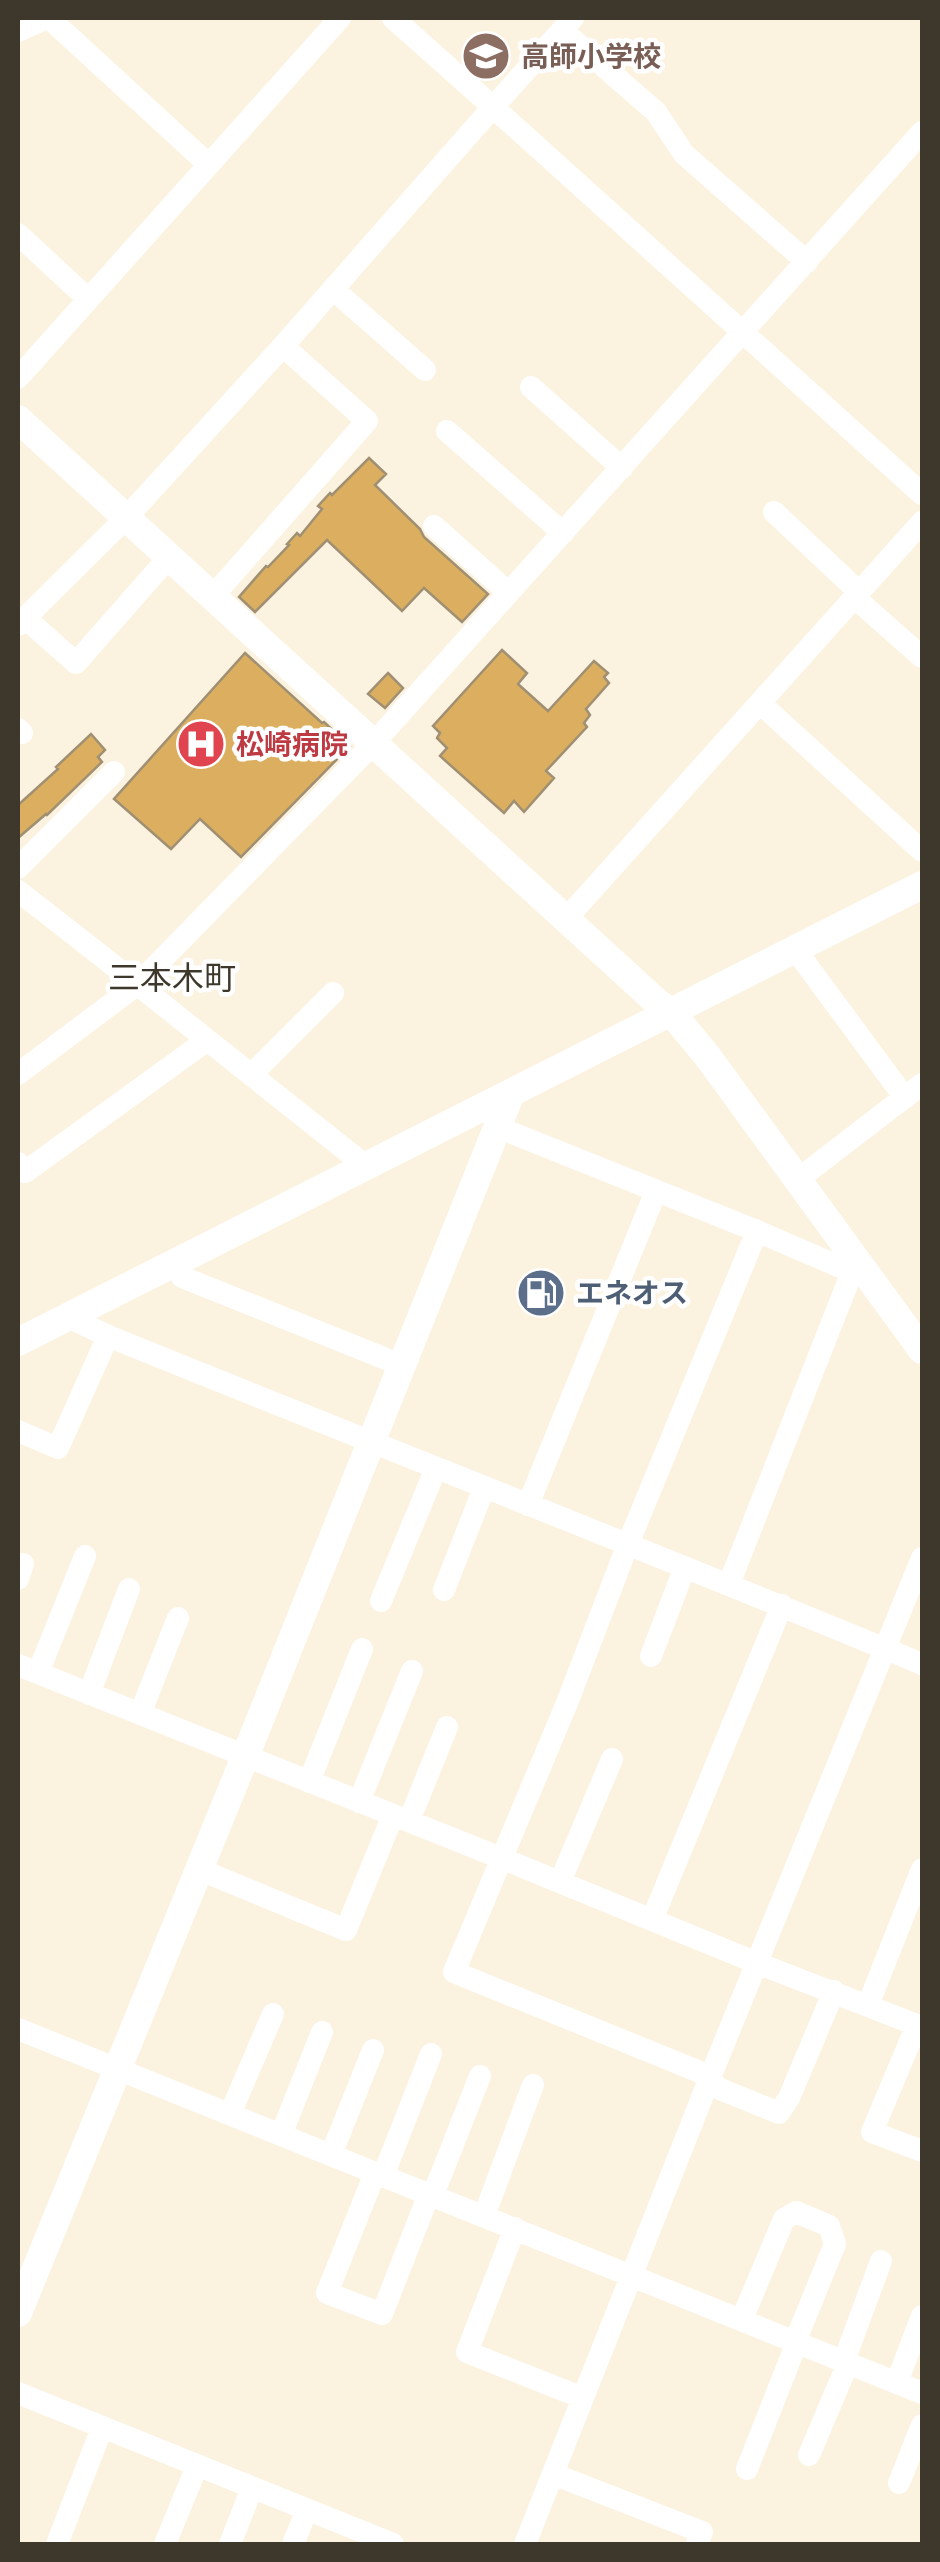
<svg xmlns="http://www.w3.org/2000/svg" width="940" height="2562" viewBox="0 0 940 2562" font-family="Helvetica,'Noto Sans JP',sans-serif">
<style>
.building{fill:#dbaf5f;stroke:#9f8f73;stroke-width:2.5}
.lines{fill:none;stroke-linecap:round;stroke-linejoin:round}
.minor{stroke:#fff;stroke-width:22}
.tertiary{stroke:#fff;stroke-width:28}
.labels{text-anchor:middle;stroke-width:9;stroke-linejoin:round;paint-order:stroke}
.education-label{font-size:28px;font-weight:bold;fill:#785e54;stroke:#fff;text-anchor:start}
.health-label{font-size:28px;font-weight:bold;fill:#be3a42;stroke:#fff;text-anchor:start}
.service-label{font-size:28px;font-weight:bold;fill:#4e5e75;stroke:#fff;text-anchor:start}
.quarter-label{font-size:32px;fill:#3e372b;stroke:#fff}
</style>
<rect width="100%" height="100%" fill="#fcf2e0"/>
<!-- building -->
<path class="building" d="M369,458L386,474L375,485L420,529L424,537L488,594L462,622L424,588L402,611L327,540L255,612L239,597L266,566L268,567L289,545L287,544L297,533L300,536L322,509L318,506L330,493L332,495Z
M502,650L527,673L518,684L548,711L594,661L608,673L604,677L609,683L586,709L590,715L584,723L587,727L546,771L554,778L524,812L514,801L504,813L440,756L447,748L437,738L440,733L433,726Z
M245,653L322,723L324,722L350,746L241,857L200,819L171,849L114,799Z
M388,673L403,688L385,708L368,694Z
M91,734L105,750L98,757L102,762L47,815L46,814L18,838V805L58,769L56,767Z"/>
<g class="lines">
<!-- minor -->
<path class="minor" d="M49,18L208,164
M393,18L493,107L573,18
M562,30L656,112L684,154L807,262
M18,31L47,18
M18,234L88,299
M333,289L425,370
M18,378L340,18
M531,387L622,468
M447,431L563,533
M774,512L859,592
M434,526L509,593
M213,596L367,421L283,346
M855,598L922,657
M25,618L76,663L169,557
M18,625L126,518L283,346L493,107L922,494
M760,703L922,851
M18,729L22,733
M18,868L114,772
M18,891C135,981 249,1074 366,1166
M566,919L922,522
M795,949L905,1098
M18,1074L138,984L373,744L922,132
M251,1075L333,993
M497,1127L757,1231L852,1272L861,1267
M18,1163L25,1172L206,1041
M797,1180L922,1084
M757,1231L628,1544L567,1703L454,1972L700,2072L720,2089L779,2113L789,2098L834,1991
M174,1263L182,1277L401,1365
M68,1317L108,1336C379,1446 652,1552 922,1664
M18,1431L58,1448L108,1336
M528,1505L656,1191
M18,1579L23,1564
M729,1584L852,1272
M444,1590L484,1488
M381,1601L436,1468
M651,1656L685,1567
M18,1665L501,1858L757,1963L922,2027
M38,1673L85,1556
M89,1694L129,1589
M140,1714L178,1618
M309,1782L362,1649
M359,1802L412,1671
M409,1821L447,1727
M198,1869L346,1930L393,1815
M560,1882L612,1759
M652,1920L782,1605
M868,2005L922,1869
M917,2025L872,2132L922,2151
M18,2029L922,2393
M230,2114L273,2014
M281,2135L322,2032
M331,2155L373,2050
M375,2173L327,2293L382,2314L429,2194
M383,2176L431,2054
M433,2195L480,2076
M484,2216L533,2085
M515,2228L467,2352L583,2398
M742,2319L784,2219L796,2212L829,2226L835,2244L795,2342
M844,2361L881,2261
M897,2382L922,2316
M18,2393L393,2544
M809,2455L848,2363
M747,2469L797,2342
M553,2474L702,2532L697,2544
M899,2483L922,2425
M57,2544L102,2428
M165,2544L197,2466
M230,2544L252,2488
M293,2544L307,2510
M525,2544L709,2080L922,1558"/>
<!-- tertiary -->
<path class="tertiary" d="M18,419L658,1003L671,1012L708,1057L922,1350
M18,1342L922,885
M18,2313L245,1757L511,1093"/>
</g>
<!-- icons -->
<defs>
<g id="school-disc" transform="scale(2.5)"><circle r="9.5" fill="#8d6e63" stroke="#fff"/><path d="M0-5L7-2L0 1L-7-2ZM-4 1L0 2.5L4 1V4Q0 6-4 4Z" fill="#fff"/></g>
<g id="hospital-disc" transform="scale(2.5)"><circle r="9.5" fill="#e0444e" stroke="#fff"/><path d="M-5-5h3v3.5h4V-5h3V5h-3V1.5h-4V5h-3Z" fill="#fff"/></g>
<g id="fuel-disc" transform="scale(2.5)"><circle r="9.5" fill="#5c6f8a" stroke="#fff"/><path d="M-5.5-6h7V0h2V4h1.3V-2.5L3-4.5l.8-.8L6-3V5H2.5V1h-1V6h-7ZM-4.2-4.7v3.2H.2V-4.7Z" fill="#fff"/></g>
</defs>
<g fill-rule="evenodd">
<use href="#school-disc" x="486" y="56"/>
<use href="#hospital-disc" x="201" y="744"/>
<use href="#fuel-disc" x="541" y="1293"/>
</g>
<g class="labels">
<!-- education labels -->
<g class="education-label">
<text x="521" y="66">高師小学校</text>
</g>
<!-- health labels -->
<g class="health-label">
<text x="236" y="754">松崎病院</text>
</g>
<!-- service labels -->
<g class="service-label">
<text x="576" y="1303">エネオス</text>
</g>
<!-- quarter labels -->
<g class="quarter-label">
<text x="172" y="989">三本木町</text>
</g>
</g>
<!-- border -->
<rect width="940" height="2562" fill="none" stroke="#3e372b" stroke-width="40"/>
</svg>
